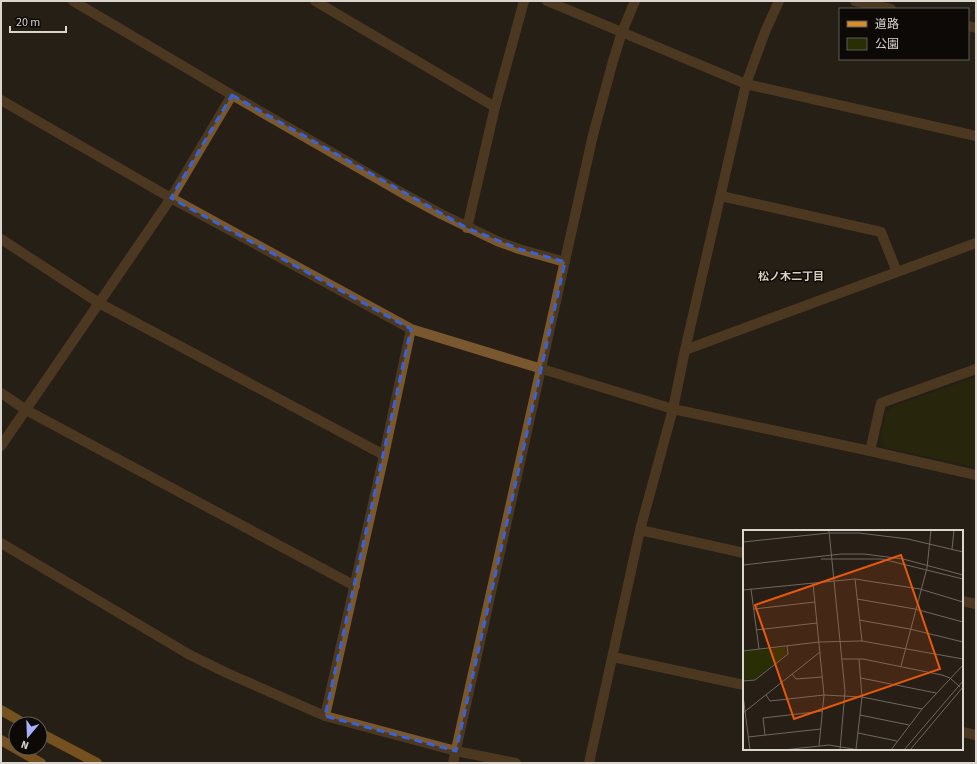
<svg xmlns="http://www.w3.org/2000/svg" width="977" height="764" viewBox="0 0 977 764" font-family="'Source Sans 3','Noto Sans JP',sans-serif">
<style>
.green{fill:#2a2e04}
.lines{fill:none;stroke-linecap:round;stroke-linejoin:round}
.minor{stroke:#7a582f;stroke-width:10}
.major{stroke:#d58e2d;stroke-width:10}
.marked{fill:none;stroke:#3a62d7;stroke-width:3;stroke-dasharray:8 5;stroke-linejoin:round}
.labels{text-anchor:middle;stroke-width:3;stroke-linejoin:round;paint-order:stroke}
.neighbourhood-label{font-size:11px;font-weight:bold;fill:#dcd0c4;stroke:#0d0906}
.inset-road{fill:none;stroke:#6f6860;stroke-width:1}
.view{fill:#e8590c;fill-opacity:0.15;stroke:#e8590c;stroke-width:2}
.inset-edge{fill:none;stroke:#dbd5d0;stroke-width:2}
</style>
<rect width="100%" height="100%" fill="#271f16"/>
<!-- green -->
<path class="green" d="M976,377V467L884,447L881,440L885,416L892,407Z"/>
<g class="lines">
<!-- minor -->
<path class="minor" d="M73,1L232,95L404,194L441,214L497,241L519,249L565,262
M315,1L495,107
M547,1L746,84L976,136
M855,1L891,9
M968,26L976,28
M1,100L171,198L411,329L673,409L870,451L976,475
M721,196L881,232L897,272
M467,228L495,107L524,1
M1,239L99,303L384,455
M685,350L976,243
M1,393L26,410L355,586
M1,446L171,198L232,95
M870,451L881,403L976,369
M640,530L744,553
M1,543L190,655L229,674L325,716L456,751L516,763
M962,601L976,604
M613,657L744,685
M325,716L384,455L411,329
M962,732L976,735
M453,763L593,135L613,61L622,32L635,1
M589,763L640,530L673,409L685,350L746,84L765,32L779,1"/>
<!-- major -->
<path class="major" d="M1,710L25,724
M40,733L97,763
M1,740L41,763"/>
</g>
<!-- marked area -->
<path d="M0 0H977V764H0ZM232,95L467,228L519,249L565,262L456,751L325,716L411,329L171,198Z" fill="#271f16" fill-opacity=".55" fill-rule="evenodd"/>
<path class="marked" d="M232,95L467,228L519,249L565,262L456,751L325,716L411,329L171,198Z"/>
<g class="labels">
<!-- neighbourhood labels -->
<g class="neighbourhood-label">
<text x="791" y="280">松ノ木二丁目</text>
</g>
</g>
<!-- overview -->
<g transform="translate(743 530)">
<rect width="220" height="220" fill="#271f16"/>
<path d="M42,117L43,124L12,149L0,150V122Z" fill="#2a2e04"/>
<path class="inset-road" d="M86,1L102,161L97,220M0,12L86,3H116L165,9L220,22M209,19L211,0M78,29H139L220,49M0,35L98,24H121L160,29L220,45M112,49L119,111M70,53L81,165L76,216M8,59L16,119M0,60L112,49L177,59L220,72M114,69L172,79L220,92M11,79L72,72M116,90L167,99L220,112M13,100L74,93M0,121L76,112L119,111L220,129M99,129H120L199,145L207,148L217,157M158,136L184,38L188,0M49,144L53,149L79,147M118,148L193,163M0,151L12,150L45,124L44,116M0,165L7,220M23,165L27,171L81,165L119,167L179,179M0,183L77,122M117,185L166,195M115,203L154,211M22,205L20,188L80,181M5,207L78,199M113,219L119,167L116,129M40,220L86,215L116,220M148,220L179,179L220,135M161,220L220,151M167,220L220,157"/>
<path class="view" d="M158,25L197,139L51,189L12,75Z"/>
<rect width="220" height="220" class="inset-edge"/>
</g>
<!-- border -->
<rect width="977" height="764" fill="none" stroke="#dbd5d0" stroke-width="4"/>
<!-- legend -->
<rect x="839" y="8" width="130" height="52" fill="#0d0906" stroke="#5f5b57"/>
<rect x="847" y="21" width="20" height="6" fill="#d58e2d" stroke="#5f5b57"/>
<text x="875" y="28" font-size="12" fill="#dbd5d0">道路</text>
<rect x="847" y="38" width="20" height="12" fill="#2a2e04" stroke="#5f5b57"/>
<text x="875" y="48" font-size="12" fill="#dbd5d0">公園</text>
<!-- north arrow -->
<g transform="translate(28 736) rotate(199)"><circle r="19" fill="#0d0906" stroke="#5f5b57"/>
<path d="M0-3L7 15L0 10L-7 15Z" fill="#a5b1fc"/>
<text y="-6" font-size="11" font-weight="bold" text-anchor="middle" fill="#dbd5d0">N</text>
</g>
<!-- scale -->
<path d="M10 26v6h56v-6" fill="none" stroke="#dbd5d0" stroke-width="2"/>
<text x="16" y="26" font-size="12" fill="#dbd5d0" stroke="#0d0906" stroke-width="3" paint-order="stroke">20 m</text>
</svg>
